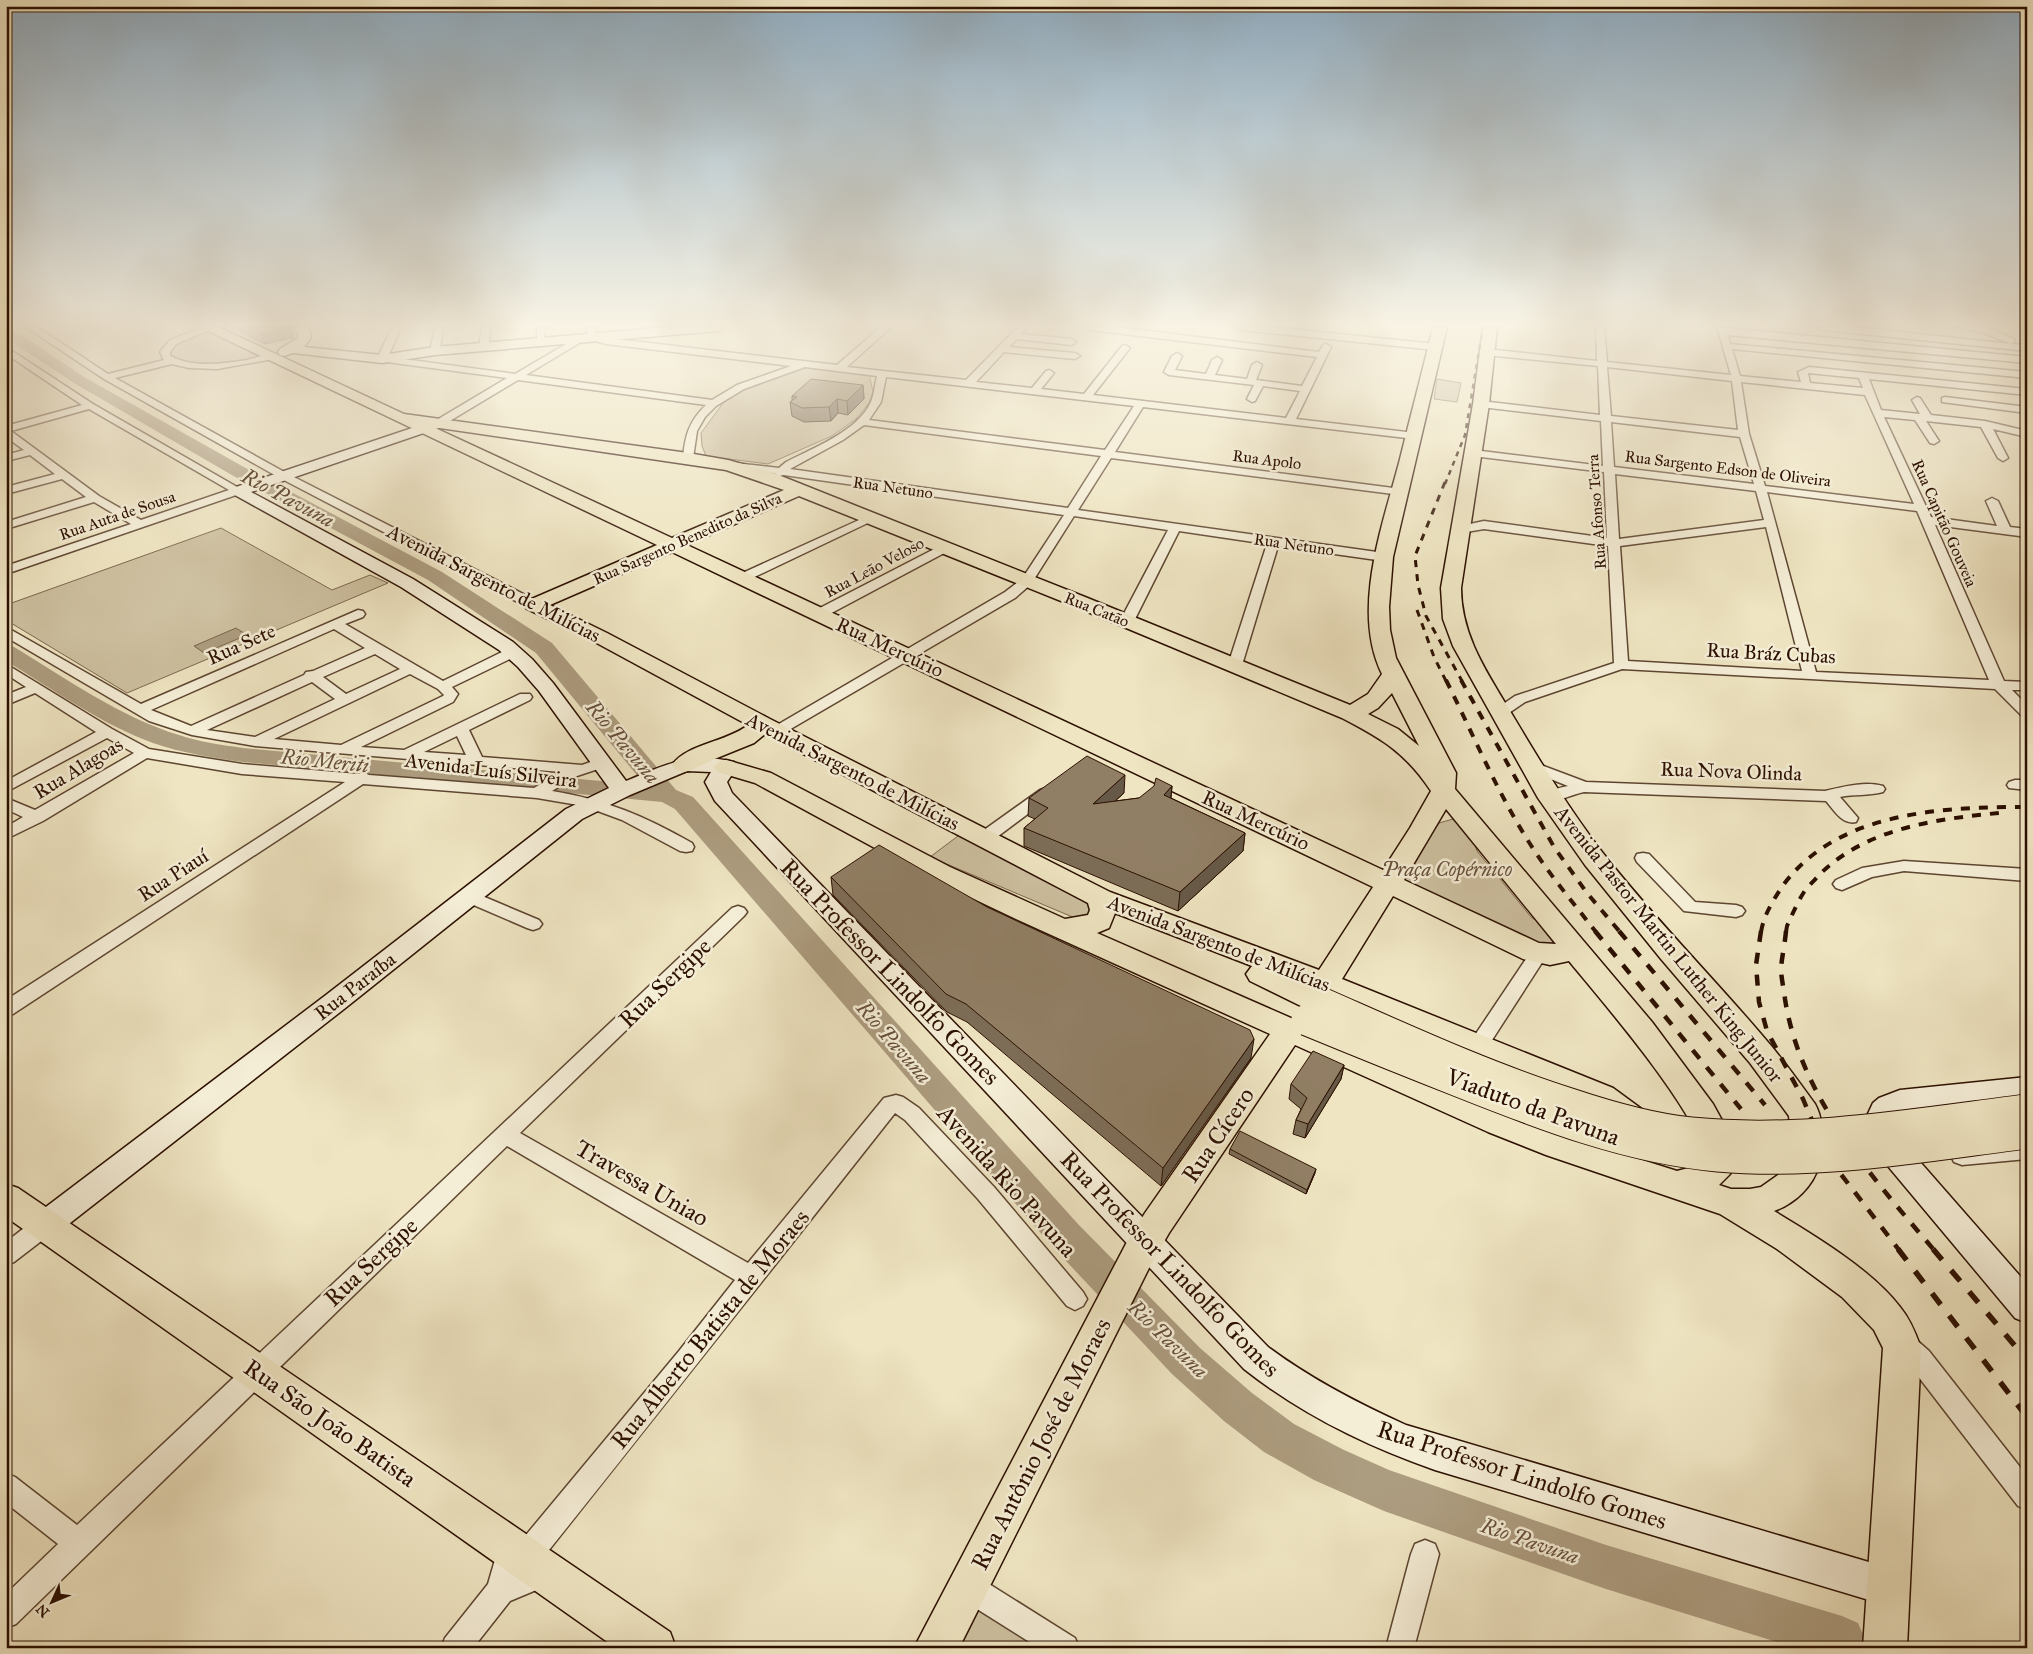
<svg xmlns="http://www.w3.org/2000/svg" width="2033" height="1654" viewBox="0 0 2033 1654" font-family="'IM FELL Great Primer',serif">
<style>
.green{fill:#cec1a1;stroke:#7d6850}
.water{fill:#ad9d80;stroke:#79654d}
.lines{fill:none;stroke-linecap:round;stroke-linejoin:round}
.river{fill:#ad9d80;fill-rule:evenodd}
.street-casing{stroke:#5d4530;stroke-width:3}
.secondary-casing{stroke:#2c1000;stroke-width:3}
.primary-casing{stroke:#2c1000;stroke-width:3}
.street{fill:#f5eed7;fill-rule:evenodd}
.secondary{fill:#f5eed7;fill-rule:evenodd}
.primary{fill:#efe5c2;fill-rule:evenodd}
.rail-far4{stroke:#2c1000;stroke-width:2.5;stroke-dasharray:5 5;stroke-linecap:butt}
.rail-far3{stroke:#2c1000;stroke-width:3;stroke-dasharray:7 7;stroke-linecap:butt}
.rail-far2{stroke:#2c1000;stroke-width:4;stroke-dasharray:9 9;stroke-linecap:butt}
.rail-far1{stroke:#2c1000;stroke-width:4.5;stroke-dasharray:11 11;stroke-linecap:butt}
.rail{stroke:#2c1000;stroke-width:5.5;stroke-dasharray:14 14;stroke-linecap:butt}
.primary-bridge-casing{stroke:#2c1000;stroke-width:33;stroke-linecap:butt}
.primary-bridge{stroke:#efe5c2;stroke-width:31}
.wall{fill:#7d6d57;stroke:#2c1000}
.shaded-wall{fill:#665947;stroke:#2c1000}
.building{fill:#917f65;stroke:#2c1000}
.labels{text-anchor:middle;stroke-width:5;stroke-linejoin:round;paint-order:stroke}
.far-street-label{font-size:16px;fill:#2c1000;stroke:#f5eed7}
.street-label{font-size:20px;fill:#2c1000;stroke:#f5eed7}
.park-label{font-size:20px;font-style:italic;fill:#654e38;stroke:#f5eed7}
.water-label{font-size:21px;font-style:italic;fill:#664f3a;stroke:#f5eed7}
.near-street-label{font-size:24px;fill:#2c1000;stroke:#f5eed7}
</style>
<rect width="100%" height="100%" fill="#efe5c2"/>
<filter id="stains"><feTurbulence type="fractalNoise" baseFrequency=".004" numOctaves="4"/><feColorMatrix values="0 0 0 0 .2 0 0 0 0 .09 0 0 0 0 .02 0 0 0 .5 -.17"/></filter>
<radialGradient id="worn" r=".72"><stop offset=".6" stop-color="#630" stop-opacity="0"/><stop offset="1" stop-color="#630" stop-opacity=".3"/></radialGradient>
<!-- green -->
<path class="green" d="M221,327H295L304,334C296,340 288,349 279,353C257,364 189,373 171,354C174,337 207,331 221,327Z
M810,367L869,374L873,392L869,403L856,419L832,436L768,464L706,456L702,446L701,433L726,399L757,383L797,369Z
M1437,379L1461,383L1457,402L1434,399Z
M221,528L332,590L370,575L388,583L127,693L6,620V605Z
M1453,819C1466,823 1474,839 1477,851L1531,917L1546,927L1557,941L1550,946L1544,947L1395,883L1439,823Z
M962,833L1093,907L1098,911L1082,921L930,857Z
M977,1610L1038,1648H957Z"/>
<!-- water -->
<path class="water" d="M236,628L247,635L204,653L194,646Z"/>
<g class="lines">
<!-- river -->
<path class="river" d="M6,327L11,328L84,377L242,466L442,572L552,643L676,790L693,797L1078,1224L1200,1348L1252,1393L1294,1424L1344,1450L1389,1470L1606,1545L1842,1616L1858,1623L1865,1639L1861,1648H1796L1606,1589L1384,1511L1314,1480L1264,1452L1224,1421L1172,1374L1052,1246L675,809L662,802L243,762C213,758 182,753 153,743C101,724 54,690 6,661V645L14,647C67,679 120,717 179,735C200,742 222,745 243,748L645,785L536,653L428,580L230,474L74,383L6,338Z"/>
<!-- street casing -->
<g class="street-casing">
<path id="street" d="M26,327H37L108,374L164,360L160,352L170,340L204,327L212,329L176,344L170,352V356C194,368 221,364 247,360C255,358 265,354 273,355V359L217,369L189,368L172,364L115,378L288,474L539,602L540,605L534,609L529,608L280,478L104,379Z
M392,327H401L388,357L515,374L578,337L581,338V342L526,375L712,400L737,385L791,366L606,344L589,339L586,327H594L596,335L607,338L837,365L881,327H891L847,367L966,380L1018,327H1027L1021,334L1072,339L1076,342L1072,345L1017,339L1009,347L1075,353L1080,356L1075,359L1004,352L976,382L1032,388L1046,371L1049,370L1054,373L1041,389L1084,394L1122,346L1125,345L1130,348L1093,395L1286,418L1300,391L1263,386L1255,401L1252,402L1247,399L1254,385L1169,375L1164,372L1172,356L1177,353L1182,356L1175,370L1206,374L1212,360L1217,357L1222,360L1215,375L1247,379L1252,365L1257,362L1262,365L1256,380L1302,386L1317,357L1090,330L1086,327H1116L1319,352L1323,345L1326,344L1331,347L1296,419L1415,433L1420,436L1415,439L1143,407L1115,452L1401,489L1407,492L1401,495L1111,458L1078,510L1384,553L1390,557L1384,561L1278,546L1242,665L1235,669L1228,665L1267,544L1179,531L1134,621L1127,625L1120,621L1168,530L1074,516L1031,584L1015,598L782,734H772L770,731L772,728L1005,592L1022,579L1064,515L784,475L779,476L774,473L735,469L730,466L735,463L779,468L786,462C813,448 858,431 871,402C874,395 875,384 877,376L805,367L744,389L716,406L705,417L697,431L693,458L688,461L683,458C685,436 689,421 706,405L518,380L443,425H435V421L507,378L379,361L377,359ZM886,377L1134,406L1105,450L869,420L881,402ZM864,425L1101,456L1068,508L790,469L843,440Z
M435,327H443L440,351L435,354L430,351Z
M482,327H490L489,347L484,350L479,347Z
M537,327H545L544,345L541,346L537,343Z
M1236,327H1271L1436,344L1441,347L1436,350L1240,330Z
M1596,327H1604L1607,362L1731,375L1717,327L2027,357V363L1728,335L1730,344L2027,372V378L1732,349L1740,376L1801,382L1798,372L1809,367L2027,389V395L1869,379L1881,410L1920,414L1912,400L1917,397L1920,398L1931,415L1985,421L2027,431V437L1993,429L2008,458L2003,461L1998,458L1981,427L1926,421L1939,441L1934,444L1930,443L1915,420L1884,417L1931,517L1997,526L1986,501L1992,498L1998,501L2010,527L2027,529V537L1935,525L2004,681L2027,682V690H2012L2027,705V717L2022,716L1995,689L1622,669L1525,702L1506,715H1496L1494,712L1496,709L1515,696L1614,663L1608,546L1484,529L1460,533L1454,529L1456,527L1484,521L1607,538L1604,472L1473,456L1468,453L1473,450L1603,466L1601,421L1481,407L1476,404L1481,401L1600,415L1598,366L1486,355L1481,352L1486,349L1597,361ZM1607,367L1732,381L1738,430L1611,416ZM1808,373L1859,378L1863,388L1810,383ZM1741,382L1865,395L1914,504L1765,486L1749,434ZM1611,422L1740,437L1754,484L1614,467ZM1615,474L1756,491L1764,520L1619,539ZM1767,492L1917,511L1989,680L1816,672ZM1766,527L1802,671L1628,661L1620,546Z
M1819,327H1853L2011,344L1984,333L1955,327H1987L2014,339L2015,341L2011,344L2027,345V351L1823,330Z
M6,347L93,404L244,491L242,493L6,574V566L131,524L94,502L6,529V522L86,497L62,479L6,494V487L55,474L30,455L6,461V455L24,450L6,437V426L82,405L6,354ZM89,409L229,490L141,520L99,496L11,431Z
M1945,397L2027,407V413L1942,402V398Z
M870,515L874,516L876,518L874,520L746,581H738L736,578L738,575Z
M944,544L948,545L950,548L948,551L824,617L819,618L812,614L814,611Z
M358,610L363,611L365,614L363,617L345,624L443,681L508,649L513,648L520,652L518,655L452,687L458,694L453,702L361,747L404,750L520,694H530L532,697L530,700L469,730L482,757L582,765L602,758L607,760L610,763L607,766L574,777L552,791C607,800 644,816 692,843L694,847L692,851L686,852L680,851L622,820L584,806L537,798L363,784L13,1014L6,1016V1000L345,782L242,774L147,758L43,821L6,839V827L23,817L6,809V798L35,810L134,753L107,738L6,792V781L96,732L35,693L6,705V695L26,687L6,674V664L112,729L149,749L242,764L358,774L363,772L369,775L534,788L561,772L255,746L192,735L149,721L6,637V627L141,704ZM334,629L365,648L313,671L306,672L304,675L191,726L151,710ZM375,654L400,669L346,694L323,677ZM410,674L438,689L444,695L443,696L341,745L274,739ZM312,682L335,699L255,737L207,730ZM457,736L466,755L424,752Z
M1533,762L1586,782L1825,791C1843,787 1864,781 1883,786L1885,789L1883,792C1869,796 1854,794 1840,797L1858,818L1856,822C1842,825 1834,810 1826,801L1584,792C1573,794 1553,804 1544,801L1542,798C1548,790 1559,788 1568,786L1528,770L1525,767L1528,764Z
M2015,780H2027V790L2009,788L2007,785L2009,782Z
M1046,788L1052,790L1054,793L1052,796L989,843L983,844L977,843L975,839L977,835L1040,790Z
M1643,853L1649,854L1695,902L1736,905L1742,907L1745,911L1742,915L1736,917L1684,911L1637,862L1635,858L1637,854Z
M1904,861L2027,869V881L1904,871L1872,877L1842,890L1836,888L1833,884L1836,880L1862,868Z
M468,890L539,920L542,924L539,928L533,930L527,928L462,900L459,896L462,892Z
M738,906L744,908L747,912L744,916L520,1133L748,1263L884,1098L896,1095L903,1097L919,1108L994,1187L1083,1292L1087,1299L1083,1306L1075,1310L1067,1306L978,1199L905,1120L895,1113C777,1262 660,1412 541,1560L543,1559L553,1563L557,1573L553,1583L510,1601L473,1648H441L445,1638L488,1584L501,1539L511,1535L521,1541L679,1351L735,1280L507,1146L16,1624L6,1628V1594L58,1544L6,1503V1473L15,1477L77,1525L732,908Z
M1534,955L1540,956L1543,961L1485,1051L1478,1053L1471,1051L1468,1046L1471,1041L1528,956Z
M2027,1141V1159L1962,1165L1954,1162L1951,1156L1954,1150L1962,1147Z
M45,1215L53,1218L56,1225L53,1232L14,1262L6,1265V1242L37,1218Z
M1904,1334L1913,1337L1929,1351L2027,1476V1510L2018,1506L1911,1367L1895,1353L1892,1345L1895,1337Z
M1425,1540L1435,1544L1439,1554L1414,1648H1386L1411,1554L1415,1544Z
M968,1573L978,1577L1075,1638L1079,1648H1039L958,1597L954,1587L958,1577Z"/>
</g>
<!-- secondary casing -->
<g class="secondary-casing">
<path id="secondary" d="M294,327H307L311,335L310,339L304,347L382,355L435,347L669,327H724L718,331L435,355L382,363L293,353L284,356L280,355L278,352L280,349L298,338V332Z
M439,419L444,420L446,423L444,426L251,492L413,579L513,642L532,659L553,683L626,781C666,765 689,751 734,762L737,767L727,782L732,793L1268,1347C1311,1379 1357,1403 1406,1425L1889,1568L1903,1573L1908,1587L1903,1601L1889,1606L1435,1470C1366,1446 1301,1414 1244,1369L715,801L705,782L711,772L687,771L630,795L582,819L344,1009L56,1234L45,1238L34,1234L30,1225L34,1216L326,995L566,809L609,788L539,691L518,667L499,650L401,587L233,494L230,491L233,488Z
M2027,1077V1099L1903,1112L1894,1118L1897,1131L1907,1147L2027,1284V1323L2015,1318L1887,1165L1868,1132L1866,1118L1873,1103L1879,1098L1900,1090Z"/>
</g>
<!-- primary casing -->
<g class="primary-casing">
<path id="primary" d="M200,327H218L404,414L688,453L728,460L771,472L1085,597L1350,705L1368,694L1382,674C1351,611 1382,527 1399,463C1410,418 1422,373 1433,327H1447L1393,557L1389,607L1390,630L1396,658L1456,773L1455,789L1652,1022L1713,1104L1730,1135L1736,1153L1735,1164L1730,1174L1719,1185L1731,1189H1750L1761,1187L1778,1175L1786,1163L1790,1128L1789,1116L1750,1063L1661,959L1585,865L1538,798L1453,646L1443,619L1441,588L1473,404L1483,327H1497L1489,404L1461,588C1461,637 1489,675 1513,716C1541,763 1569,809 1602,852C1655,920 1717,981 1772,1047C1787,1065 1801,1085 1815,1104C1822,1117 1822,1128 1821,1142C1820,1149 1820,1158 1819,1165C1813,1187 1794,1204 1774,1211C1814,1235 1872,1270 1900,1307C1910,1319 1916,1334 1921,1348L1907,1648H1863L1883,1348L1874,1330L1842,1297L1777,1249L1720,1214L1546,1155L1488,1132L1295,1045L1169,1233L1151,1264L959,1648H914L1127,1242L1145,1213L1270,1034L1016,919L932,879L755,783L718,772L714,767L718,762L726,760L771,773L950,867L1065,919L1088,915L1090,910L1088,903L765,734L754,743L712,760L692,770L684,772L676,770L672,765C686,744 727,742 748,725L593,641L527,609L524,605L527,601L657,545ZM433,427L726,470L784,490L672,538ZM799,496L1071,605L1342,718C1382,739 1405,752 1431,791L1410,828L1383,870L687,545ZM672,552L1373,887L1319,970L1110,892L770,719L607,633L550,605ZM1392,693L1419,746L1398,729L1368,714L1378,708ZM1446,809L1556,944L1539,943L1404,880ZM1393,896L1523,959L1550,965L1569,961C1595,993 1710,1125 1703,1160L1692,1167L1677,1171L1566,1136L1510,1114L1097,933L1109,928L1115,913L1252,966L1246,974L1250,981L1311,1011L1321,1014L1331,1011L1336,1003L1333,998L1591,1106L1621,1128L1632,1132L1643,1128L1648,1119L1643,1110L1613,1088L1342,979Z
M6,1184L18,1188L670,1632L676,1648H616L6,1217Z"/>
</g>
<!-- street -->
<use href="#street" class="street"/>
<!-- secondary -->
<use href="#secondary" class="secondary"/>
<!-- primary -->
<use href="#primary" class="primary"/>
<!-- rail-far4 -->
<path class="rail-far4" d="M1445,484L1465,435L1483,327"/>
<!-- rail-far3 -->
<path class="rail-far3" d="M1445,482L1415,556L1418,585L1426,616L1462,681
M1417,610L1434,657L1446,681"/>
<!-- rail-far2 -->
<path class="rail-far2" d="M1446,680C1474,736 1499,797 1534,850C1553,879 1575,905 1596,932
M1461,680L1554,847L1587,893L1620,932
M1761,932C1764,914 1774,899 1784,884C1839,811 1943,807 2027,807
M1786,932L1787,926C1792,915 1797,903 1804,892C1808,886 1814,881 1819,875C1866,828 1936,819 1999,813"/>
<!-- rail-far1 -->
<path class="rail-far1" d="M1595,931L1741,1109
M1619,931L1765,1105
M1761,931L1756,965L1759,1002L1767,1031L1803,1099L1827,1156L1899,1250
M1786,931C1785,943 1782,956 1781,968C1781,978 1784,989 1785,999C1800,1097 1872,1177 1934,1250"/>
<!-- rail -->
<path class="rail" d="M1898,1249L2027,1417
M1933,1249L2027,1360"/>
<!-- primary-bridge casing -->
<g class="primary-bridge-casing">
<path id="primary-bridge" d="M1321,1003C1403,1039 1485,1077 1570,1104C1609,1117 1650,1129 1691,1133C1804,1144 1916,1124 2027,1110
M1307,1020C1358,1041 1410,1062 1461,1082C1544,1115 1629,1148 1718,1156C1821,1165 1925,1146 2027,1133"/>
</g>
<!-- primary-bridge -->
<use href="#primary-bridge" class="primary-bridge"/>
</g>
<!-- wall -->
<path class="wall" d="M239,327H290L294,337L265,344L241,332Z
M863,385L864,399L848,415L838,413L831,421L804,422L792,416L790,402L792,401V396Z
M2027,691V698L2023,696L2025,692Z
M1172,786L1171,798L1245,833L1243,851L1178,911L1024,846V828L1035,819L1028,816L1029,798L1124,793L1115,801L1139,798Z
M831,877L987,907L1251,1058L1161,1186L967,1022L947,1012L833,895Z
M1344,1065L1341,1079L1305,1138L1293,1134L1296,1120L1301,1109L1289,1099L1291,1084Z
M1230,1149L1315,1173L1306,1194L1229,1154Z"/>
<!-- shaded-wall -->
<path class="shaded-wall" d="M291,328L294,337L265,344L261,334Z
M863,385L864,399L848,415L847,401Z
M837,399L838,413L831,421L829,407Z
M1125,775L1124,793L1092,822L1093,804Z
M1172,786L1170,804L1164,795Z
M1245,833L1243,851L1178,911L1180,892Z
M1254,1039L1251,1058L1161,1186L1163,1168Z
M1344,1065L1341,1079L1305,1138L1308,1124Z
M1316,1169L1315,1173L1306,1194L1307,1190Z"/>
<!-- building -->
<path class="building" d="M248,327H290L291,328L261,334Z
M811,379L863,385L847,401L837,399L829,407L802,408L790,402L797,397L792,396Z
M1087,756L1125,775L1093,804L1139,798L1154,786L1156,778L1172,786L1164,795L1245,833L1180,892L1024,828L1048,808L1029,798Z
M879,845L987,907L1250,1030L1254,1039L1163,1168L966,1004L946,994L831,877Z
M1313,1051L1344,1065L1308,1124L1296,1120L1307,1098L1291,1084Z
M1240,1131L1316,1169L1307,1190L1230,1149Z"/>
<!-- sky -->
<linearGradient id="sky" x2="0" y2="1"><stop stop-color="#90abbe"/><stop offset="0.58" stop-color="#f8f3e4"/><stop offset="1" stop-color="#f8f3e4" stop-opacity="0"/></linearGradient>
<rect width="2033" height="559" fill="url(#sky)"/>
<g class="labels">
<!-- far-street labels -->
<g class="far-street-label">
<text transform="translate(1267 459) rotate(7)" y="6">Rua Apolo</text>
<text transform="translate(1728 468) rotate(7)" y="6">Rua Sargento Edson de Oliveira</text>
<text transform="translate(893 487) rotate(8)" y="6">Rua Netuno</text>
<text transform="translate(1596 512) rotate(-94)" y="6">Rua Afonso Terra</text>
<text transform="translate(117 515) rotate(-19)" y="6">Rua Auta de Sousa</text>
<text transform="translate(1945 523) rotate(66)" y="6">Rua Capitão Gouveia</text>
<text transform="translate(687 538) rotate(-24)" y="6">Rua Sargento Benedito da Silva</text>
<text transform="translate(1294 544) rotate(8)" y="6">Rua Netuno</text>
<text transform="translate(874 567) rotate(-28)" y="6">Rua Leão Veloso</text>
<text transform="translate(1097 609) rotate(22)" y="6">Rua Catão</text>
</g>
<!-- street labels -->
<g class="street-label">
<text transform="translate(494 583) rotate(27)" y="7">Avenida Sargento de Milícias</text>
<text transform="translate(241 644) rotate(-24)" y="7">Rua Sete</text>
<text transform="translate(890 647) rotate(25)" y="7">Rua Mercúrio</text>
<text transform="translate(1771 653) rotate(3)" y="7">Rua Bráz Cubas</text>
<text transform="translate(78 768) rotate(-31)" y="7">Rua Alagoas</text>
<text transform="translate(491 770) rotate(7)" y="7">Avenida Luís Silveira</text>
<text transform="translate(853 771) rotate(27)" y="7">Avenida Sargento de Milícias</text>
<text transform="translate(1731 771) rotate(2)" y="7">Rua Nova Olinda</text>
<text transform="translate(1256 820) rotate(25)" y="7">Rua Mercúrio</text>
<text transform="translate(173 875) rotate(-33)" y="7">Rua Piauí</text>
<text transform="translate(1219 943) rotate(21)" y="7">Avenida Sargento de Milícias</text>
<text transform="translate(1669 944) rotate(51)" y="7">Avenida Pastor Martin Luther King Junior</text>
<text transform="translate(355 986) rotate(-38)" y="7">Rua Paraíba</text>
</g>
<!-- park labels -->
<g class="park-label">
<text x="1447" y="876">Praça Copérnico</text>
</g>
<!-- water labels -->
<g class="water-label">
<text transform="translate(288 498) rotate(28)" y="7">Rio Pavuna</text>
<text transform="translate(623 742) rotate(50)" y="7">Rio Pavuna</text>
<text transform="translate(325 761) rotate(6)" y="7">Rio Meriti</text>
<text transform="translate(894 1042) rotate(49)" y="7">Rio Pavuna</text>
<text transform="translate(1168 1339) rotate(44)" y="7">Rio Pavuna</text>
<text transform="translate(1530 1541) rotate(19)" y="7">Rio Pavuna</text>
</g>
<!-- near-street labels -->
<g class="near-street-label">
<text transform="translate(890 972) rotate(46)" y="8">Rua Professor Lindolfo Gomes</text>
<text transform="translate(665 983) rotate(-44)" y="8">Rua Sergipe</text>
<text transform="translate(1533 1107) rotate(20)" y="8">Viaduto da Pavuna</text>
<text transform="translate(1218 1135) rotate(-56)" y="8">Rua Cícero</text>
<text transform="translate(1007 1181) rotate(48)" y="8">Avenida Rio Pavuna</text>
<text transform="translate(642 1183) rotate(30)" y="8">Travessa Uniao</text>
<text transform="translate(371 1262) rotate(-43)" y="8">Rua Sergipe</text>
<text transform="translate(1170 1264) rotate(46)" y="8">Rua Professor Lindolfo Gomes</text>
<text transform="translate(710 1329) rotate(-51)" y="8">Rua Alberto Batista de Moraes</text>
<text transform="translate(330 1423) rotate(35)" y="8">Rua São João Batista</text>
<text transform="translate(1041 1444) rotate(-63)" y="8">Rua Antônio José de Moraes</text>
<text transform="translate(1522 1475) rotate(18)" y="8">Rua Professor Lindolfo Gomes</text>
</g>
</g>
<!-- margin -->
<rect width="2033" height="1654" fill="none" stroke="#efe5c2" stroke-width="25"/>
<rect x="8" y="8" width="2018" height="1639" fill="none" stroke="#2c1000" stroke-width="2.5"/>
<rect x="12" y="12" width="2008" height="1629" fill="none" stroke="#2c1000"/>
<!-- north arrow -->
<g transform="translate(52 1602) rotate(226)" stroke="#f5eed7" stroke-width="4" paint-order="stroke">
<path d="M0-4L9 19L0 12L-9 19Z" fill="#2c1000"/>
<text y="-8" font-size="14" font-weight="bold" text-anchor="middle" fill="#2c1000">N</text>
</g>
<rect width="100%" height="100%" filter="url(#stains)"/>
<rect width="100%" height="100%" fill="url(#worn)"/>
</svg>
